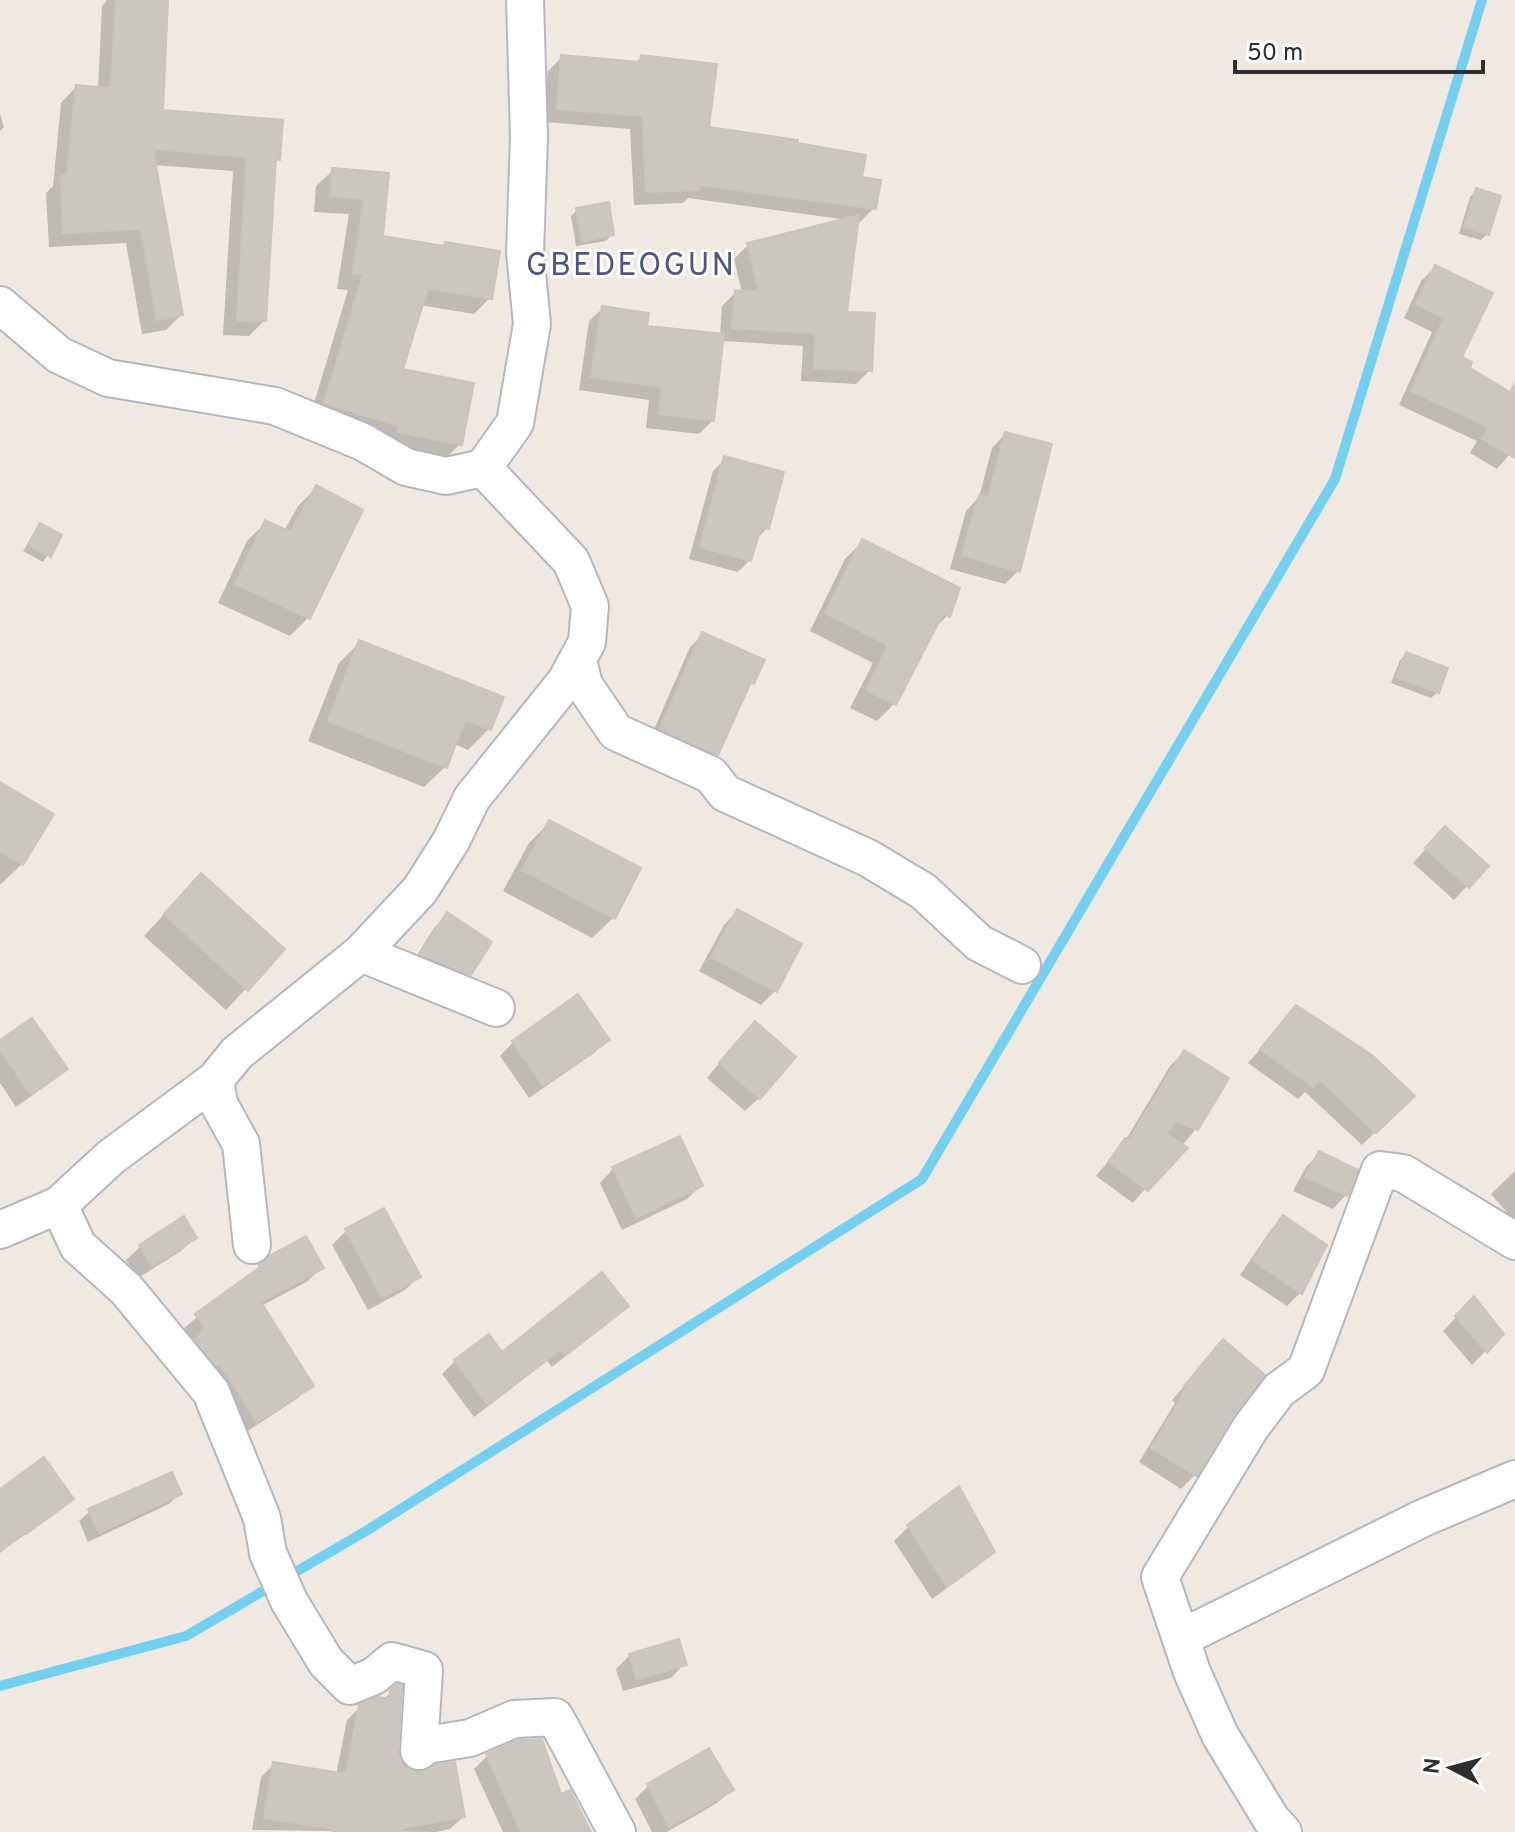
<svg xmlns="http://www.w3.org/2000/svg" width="1515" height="1832" viewBox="0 0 1515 1832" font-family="Overpass,sans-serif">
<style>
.shadow{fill:#0003}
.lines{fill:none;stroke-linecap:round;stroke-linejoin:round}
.stream{stroke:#75cff0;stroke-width:10}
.building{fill:#cbc7bf;stroke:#cbc5ba;stroke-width:2}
.street-casing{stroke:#b4b7c1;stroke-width:40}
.street{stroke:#fff;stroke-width:36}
.labels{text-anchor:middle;stroke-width:6;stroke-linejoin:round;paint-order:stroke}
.quarter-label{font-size:32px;letter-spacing:2px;fill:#4d5680;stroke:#fff}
</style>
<rect width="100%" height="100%" fill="#efe9e1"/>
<!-- shadow -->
<path class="shadow" d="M107,0H166L161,112L278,159L274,163L264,321L249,336L223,335L233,171L154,165L181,315L166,330L142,334L126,243L49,247L46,193L53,186L61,103L76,87L98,89L102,6Z
M642,57L707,129L860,179L874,208L860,222L856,221L845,314L870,370L856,384L801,381L803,346L721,341L713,420L699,434L646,428L649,400L579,390L589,321L603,308L645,328L720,336L722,306L736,292L742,293L734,259L748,245L848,220L688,198L683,203L634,205L630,129L544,122L548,71L561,58L635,63Z
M0,114L4,127L0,131Z
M333,170L386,174L381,237L442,247L445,244L490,298L474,314L420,305L401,371L460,444L444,460L309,420L348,290L337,289L349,214L314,212L316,186Z
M1476,191L1487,234L1481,240L1459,234L1470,197Z
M577,210L612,234L606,241L576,246L571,216Z
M1435,267L1460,358L1467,369L1515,397V448L1497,469L1470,453L1477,441L1399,405L1432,332L1404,318L1421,281Z
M1005,434L1018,571L1005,584L950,569L966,511L979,497L992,448Z
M725,459L767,528L755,541L750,560L738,572L689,559L713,471Z
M316,488L308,618L290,636L218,603L247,541L266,522L284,531L298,506Z
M40,525L60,536L43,562L23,551Z
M862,542L948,615L931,632L894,704L877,721L850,708L873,663L810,631L845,559Z
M703,635L752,683L745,690L716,754L704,766L649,741L690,647Z
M359,643L489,729L468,750L454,744L445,767L424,787L308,741L339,663Z
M1406,654L1438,692L1431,698L1391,683L1400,660Z
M0,784L22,864L1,884H0Z
M550,822L613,918L592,938L503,891L529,843Z
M1432,842L1467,886L1454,900L1413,863Z
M181,896L283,949L226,1010L144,936Z
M737,911L775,991L761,1005L699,971L724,925Z
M447,915L469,974L455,988L409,968L434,928Z
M1296,1008L1412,1096L1362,1145L1305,1092L1298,1099L1248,1063Z
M741,1037L759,1098L745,1111L707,1078Z
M607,1040L594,1053L529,1098L500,1056L513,1042Z
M0,1043L65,1069L51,1082L16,1107L0,1083Z
M1184,1052L1226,1078L1196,1129L1133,1203L1096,1176L1125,1141L1170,1066Z
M1319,1154L1346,1195L1333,1209L1293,1191L1306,1167Z
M613,1169L701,1185L687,1199L622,1230L600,1183Z
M1515,1171V1222L1491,1194Z
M383,1211L418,1277L405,1290L368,1310L332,1245L346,1231Z
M1283,1217L1324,1246L1300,1293L1287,1306L1240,1275L1270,1231Z
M184,1219L195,1237L181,1251L138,1278L126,1260L140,1247Z
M260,1266L321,1267L308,1281L261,1306L311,1385L298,1398L243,1434L184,1354L194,1343L184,1328Z
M1474,1299L1502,1334L1472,1365L1443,1331Z
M626,1306L552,1367L547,1361L474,1417L442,1374L455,1361L502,1355Z
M1210,1356L1231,1415L1195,1475L1181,1489L1139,1462L1175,1403L1172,1400Z
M959,1489L993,1551L979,1565L932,1599L894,1541L908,1527Z
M0,1492L71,1499L58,1512L0,1552Z
M179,1494L169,1504L88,1542L79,1521L90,1511Z
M630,1655L684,1664L671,1678L623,1691L616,1669Z
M391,1692L398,1761L463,1817L450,1829L436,1832L252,1830L261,1777L274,1764L336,1775L347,1720L360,1707L383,1700Z
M487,1756L560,1797L589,1832H503L474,1769Z
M648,1786L731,1790L717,1803L667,1832H652L635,1799Z"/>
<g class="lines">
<!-- stream -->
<path class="stream" d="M0,1686L186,1636L366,1531L922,1179L1335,479L1482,0"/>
</g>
<!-- building -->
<path class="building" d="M116,0H168L163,110L283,120L280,160L276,159L266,321L237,320L247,157L153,149L183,315L157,320L141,229L63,233L61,176H67L76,85L111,88Z
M561,55L640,62L641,55L717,64L709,127L798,140V143L866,155L862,177L881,180L876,209L699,185V190L646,192L643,116L557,109Z
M332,168L389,173L383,236L444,246L445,242L500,251L492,299L428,288L403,369L474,383L462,445L398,432L399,426L324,403L363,274L353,273L364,199L330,196Z
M1476,188L1501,196L1489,235L1464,227Z
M609,202L614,235L582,241L576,208Z
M859,215L847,312L875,313L872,371L814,368L816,333L732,328L735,290L759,292L747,243Z
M1435,265L1493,293L1462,357L1472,362L1470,368L1510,392L1515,383V458L1482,439L1489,427L1411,391L1444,318L1416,304Z
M602,306L649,313L647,326L724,334L714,421L659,414L662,387L591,377Z
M1005,432L1052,444L1020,572L962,555L979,495L988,498Z
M724,456L784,472L769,529L761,527L751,561L700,547Z
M316,485L363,510L310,619L235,584L265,520L291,532Z
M40,523L62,535L51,557L28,544Z
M862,539L960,588L950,617L943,614L896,705L866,690L888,645L825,613Z
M702,632L765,660L754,684L751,682L718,755L660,729Z
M359,640L504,697L491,730L465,720L447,768L328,721Z
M1406,652L1448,668L1439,693L1396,677Z
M0,782L54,814L23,865L0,851Z
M549,820L641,868L615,919L522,870Z
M1445,826L1489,866L1469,888L1425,848Z
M201,873L285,949L248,991L164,914Z
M737,909L802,944L777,992L711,957Z
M447,912L492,942L471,975L420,954Z
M578,994L610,1040L543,1086L512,1041Z
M1296,1005L1372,1055L1415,1096L1376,1133L1320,1080L1313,1087L1260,1049Z
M32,1018L68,1069L31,1095L0,1050V1040Z
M755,1021L796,1057L760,1099L719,1063Z
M1184,1050L1229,1078L1198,1130L1175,1121L1167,1134L1188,1148L1148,1191L1108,1162L1125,1138L1129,1140Z
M680,1136L703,1186L636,1218L612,1167Z
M1319,1151L1358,1170L1348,1196L1305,1177Z
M384,1208L421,1277L382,1298L345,1229Z
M1283,1215L1327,1245L1302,1294L1252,1260Z
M184,1216L197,1238L152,1266L139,1245Z
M306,1236L324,1268L261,1302L314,1386L257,1422L219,1363L216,1366L195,1340L205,1328L195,1314L260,1267L258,1264L269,1256Z
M602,1272L629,1306L566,1355L561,1349L488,1405L454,1360L489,1334L502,1352Z
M1474,1296L1504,1334L1487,1353L1455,1316Z
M1223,1339L1265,1375L1233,1416L1197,1476L1151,1448L1187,1388L1184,1386Z
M44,1457L74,1499L26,1534L25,1532L0,1552V1489Z
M172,1472L182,1494L99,1533L88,1509Z
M959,1486L995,1552L947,1587L907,1525Z
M679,1639L687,1665L636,1679L629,1654Z
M397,1684L402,1686L398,1750L400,1760L408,1769L420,1772L435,1765L455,1762L465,1817L403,1828L402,1832H332L333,1829L264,1818L273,1762L346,1774L359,1705L378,1697L390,1699V1690Z
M542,1739L561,1794L570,1790L591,1832H521L486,1754L519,1740Z
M709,1748L734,1790L669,1827L647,1784Z"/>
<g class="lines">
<!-- street casing -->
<g class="street-casing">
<path id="street" d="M0,305L59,355L108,378L275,406L363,442L406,467L446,476L483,468L515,423L532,324L525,253L529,137L525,0
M578,660L584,685L616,732L711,775L725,793L868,858L923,891L979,943L1022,965
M361,953L496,1008
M215,1080L111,1157L59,1205L78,1246L126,1289L211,1392L262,1518L268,1553L289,1601L326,1662L350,1686L374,1676L392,1661L424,1670L419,1751L427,1745L470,1738L514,1719L555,1717L617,1832
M0,1230L59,1205
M252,1245L241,1144L219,1104L215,1080L237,1053L361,953L420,890L451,841L472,798L566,681L587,642L590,606L571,561L483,468
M1181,1638L1423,1518L1515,1479
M1283,1832L1271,1819L1220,1735L1192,1672L1160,1577L1251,1427L1279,1390L1306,1370L1380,1170L1403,1173L1515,1241"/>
</g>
<!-- street -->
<use href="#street" class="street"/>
</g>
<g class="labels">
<!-- quarter labels -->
<g class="quarter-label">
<text x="631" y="275">GBEDEOGUN</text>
</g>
</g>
<!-- north arrow -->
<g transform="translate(1451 1768) rotate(276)" stroke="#ffffff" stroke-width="6" paint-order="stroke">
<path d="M0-6L14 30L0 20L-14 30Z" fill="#2e2e2e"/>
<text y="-12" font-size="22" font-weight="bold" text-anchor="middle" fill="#2e2e2e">N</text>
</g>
<!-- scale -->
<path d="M1235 60v12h248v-12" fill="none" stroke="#2e2e2e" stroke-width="4"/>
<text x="1247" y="60" font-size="24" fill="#2e2e2e" stroke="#ffffff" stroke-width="6" paint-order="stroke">50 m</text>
</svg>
